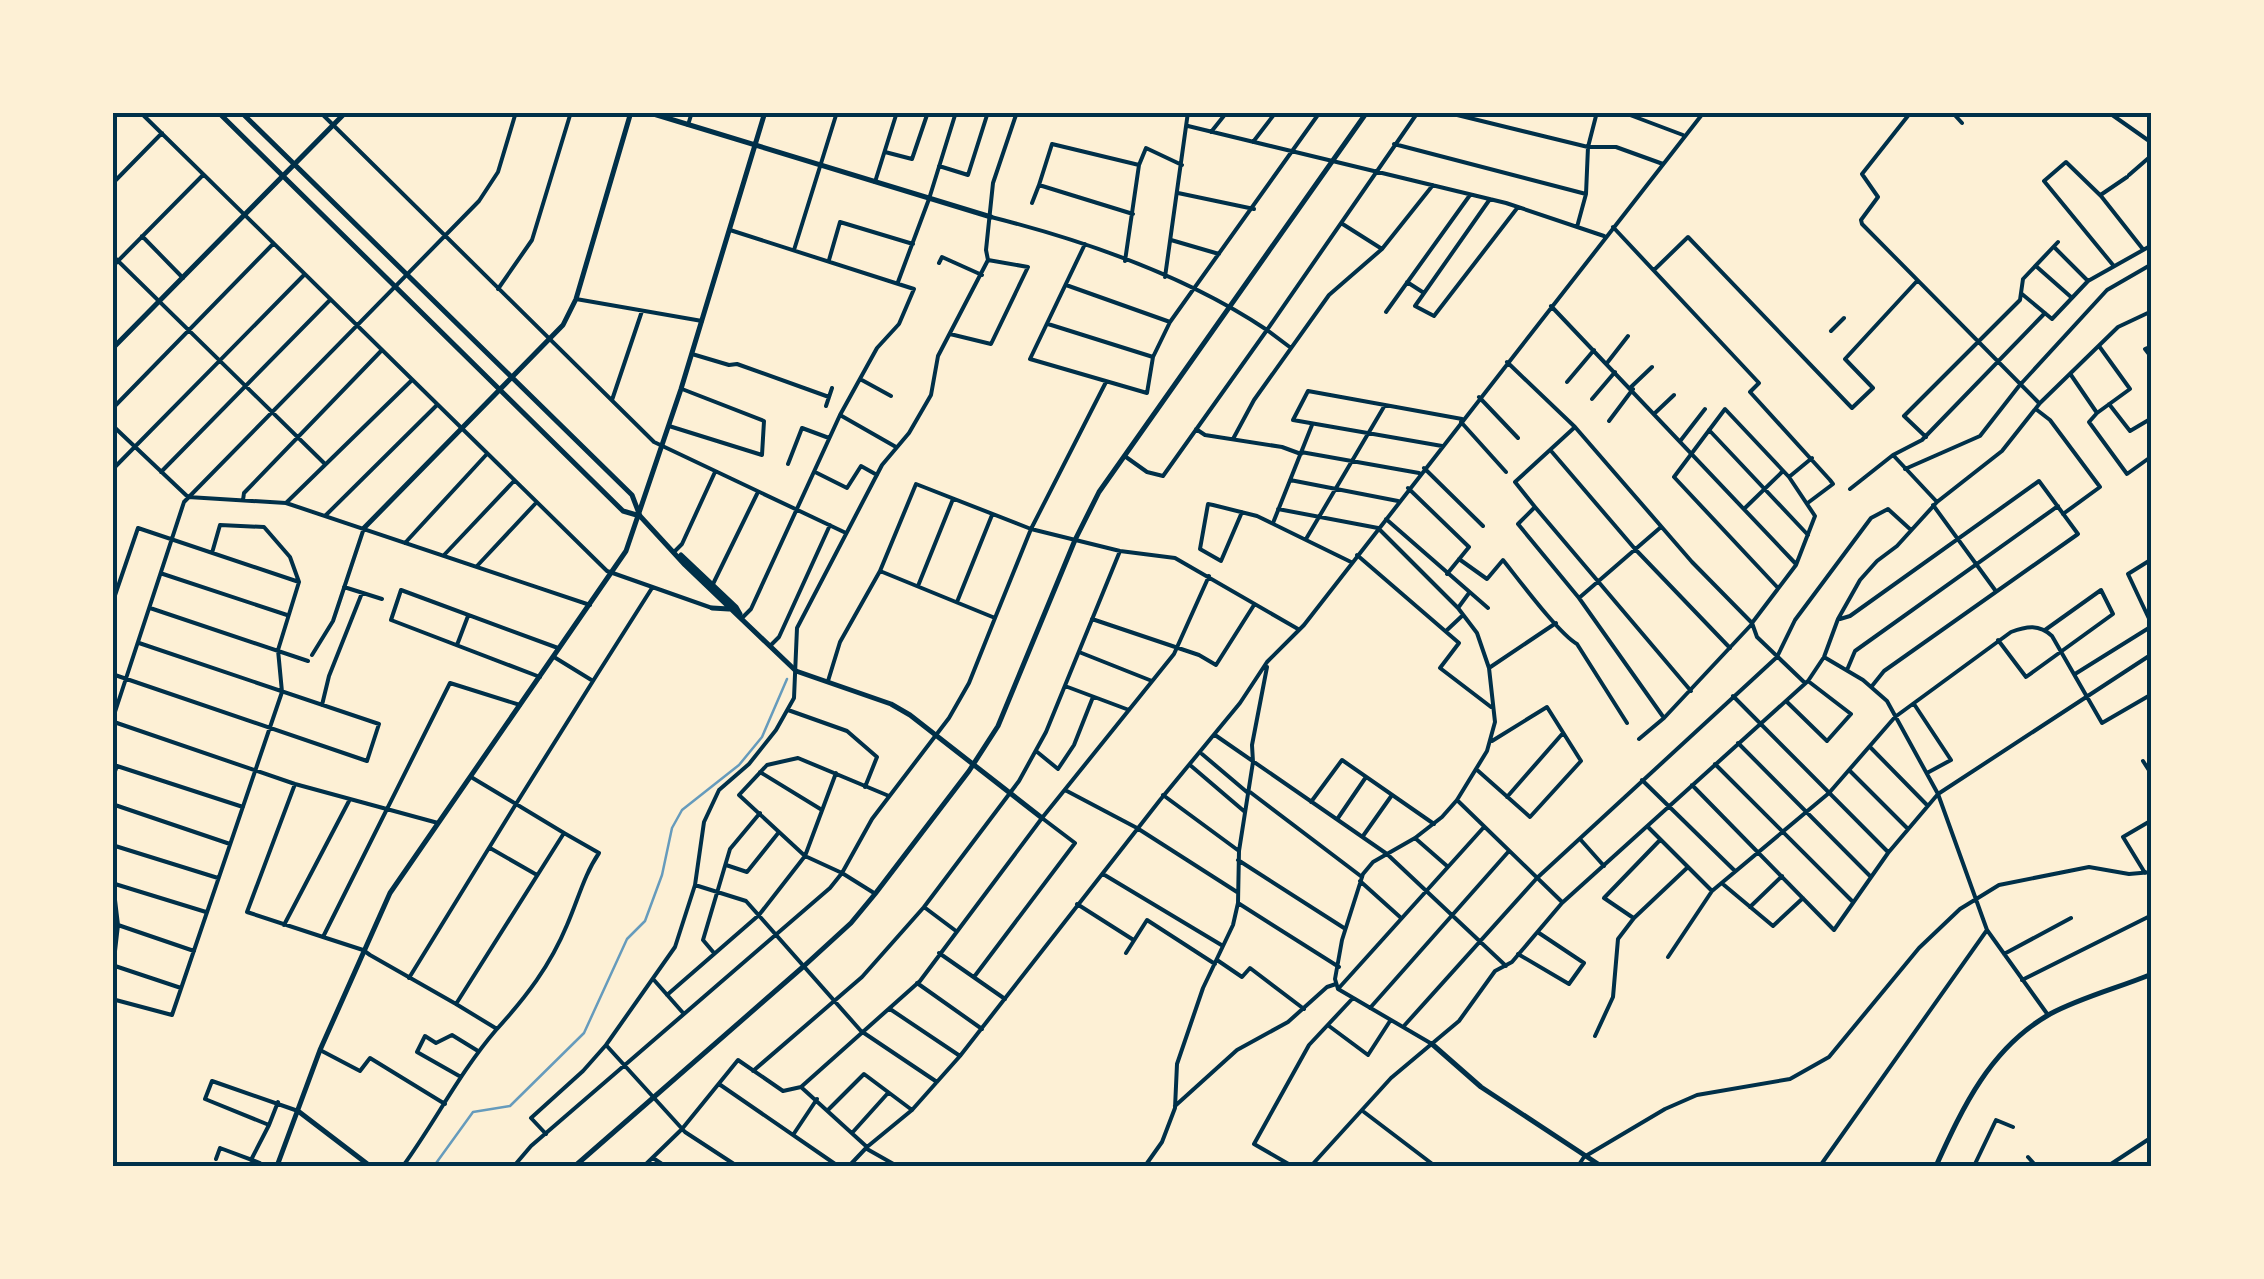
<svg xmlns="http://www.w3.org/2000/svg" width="2264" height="1279" viewBox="0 0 2264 1279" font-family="Commissioner,sans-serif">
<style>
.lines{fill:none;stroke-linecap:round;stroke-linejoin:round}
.stream{stroke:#669bbc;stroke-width:2.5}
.minor{stroke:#003049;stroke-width:4}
.tertiary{stroke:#003049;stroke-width:5}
.neatline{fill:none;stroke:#003049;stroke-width:4}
</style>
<rect width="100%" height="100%" fill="#fdf0d5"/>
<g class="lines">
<!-- stream -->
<path class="stream" d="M434,1166L473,1112L510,1106L584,1033L627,939L645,921L662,875L672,828L682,810L739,765L762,737L787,679"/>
<!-- minor -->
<path class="minor" d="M140,112L607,571L712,608
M320,112L654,442L846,533
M1445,112L1588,147H1616L1663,164
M1622,112L1683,135
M1911,112L1862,174L1878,197L1861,220L1862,224L2038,402
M1952,112L1962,123
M2108,112L2152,143
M688,125L692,112
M1188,126L1506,203L1604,236
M1211,132L1227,112
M1253,142L1276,112
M1394,144L1586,194L1588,147L1597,112
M885,152L912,159L928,112
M939,166L968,175L988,112
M2129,175L2152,155
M875,182L897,112
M112,184L162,133
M1178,193L1254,209
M2102,194L2127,177
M1490,199L1415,306L1434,316L1518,207
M1032,203L1039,185
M1133,214L1039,185L1052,144L1139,165
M991,217C1086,241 1185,275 1267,330L1418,112
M1341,223L1382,249
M1577,227L1586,194
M1613,227L1759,383L1750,392L1830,480L1833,484L1809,502
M730,230L914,289L899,324L877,348L840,415L751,609L742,618
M142,236L183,278
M1171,240L1219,254
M1085,244L1030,359L1147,393L1153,357L1170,322L1320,112
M2054,247L2088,281
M794,250L837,112
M112,255L324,463
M829,260L840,222L913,244
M1125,261L1139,165L1146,148L1182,165
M939,263L942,257L982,275
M2113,265L2044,181L2066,162L2101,196L2142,248
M112,267L203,175
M2037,267L2071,297
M1654,270L1688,237L1852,408L1873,388L1845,359L1917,281
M1165,277L1188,112
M898,282L929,199L956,112
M1407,282L1424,293
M1066,285L1170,322
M498,289L532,240L571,112
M2022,294L2052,319L2088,281L2152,245
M576,299L702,321
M1551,306L1795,563
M1386,312L1470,195
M1048,324L1153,357
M1831,331L1844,318
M950,334L991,344L1028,267L988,260
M2152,346L2145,349L2152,358
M692,354L729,365L737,364L829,397
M1507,362L1575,427L1692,562L1752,623L1757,637L1805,683
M1607,363L1628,336
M2071,375L2097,413L2130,389L2099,346
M860,379L891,396
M1567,382L1594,350
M1631,387L1652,367
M1479,397L1518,438
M1592,399L1615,372
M612,400L642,311
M2109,404L2130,431L2152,418
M826,406L832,388
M112,409L273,244
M2037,410L2050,420L2100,487L2063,514
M1655,413L1674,395
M2097,413L2089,422L2127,474L2152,456
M840,415L896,447
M1609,421L1633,389
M1461,422L1506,472
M112,425L188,497L286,503L590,605
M669,426L762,455L764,421L682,389
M1575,427L1515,482L1535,507L1518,524L1579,598L1664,718
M1196,429L1205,435L1282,447L1301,454
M1709,430L1808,535
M1926,437L1904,416L2020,300L2023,279L2058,242
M1233,439L1254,400L1329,295L1382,249L1433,185
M1681,440L1705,409
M1442,446L1293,420L1308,391L1462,419
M1301,452L1419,473
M1552,452L1635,549L1730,648
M1893,455L1937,502
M1126,457L1147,472L1163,476L1267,330L1291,348
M788,464L802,428L829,438
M1424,468L1483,526
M1905,469L1980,436L2019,386L2107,290L2152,264
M112,470L304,275
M161,472L329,301
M815,472L847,488L861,466L877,475
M1789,477L1812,458
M1290,480L1398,501
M1408,488L1469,547L1447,574
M1850,489L1893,455L1922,440L2045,313
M243,500L244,493L381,351
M286,503L411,381
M1933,505L1995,590
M1535,507L1691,691
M1745,508L1783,471
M1278,509L1378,528L1458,608L1477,633L1489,668L1495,722L1487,751L1457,800L1442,817L1415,838L1373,862L1363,874L1342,940L1335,979L1338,989L1432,1044
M1242,512L1221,561L1200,549L1208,504L1213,505L1257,516L1351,562
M326,515L436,406
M1386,519L1488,608
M1273,523L1312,425
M1306,539L1385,405
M405,543L486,455
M675,551L682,544L715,472
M445,554L514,481
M1357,555L1459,643L1440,668L1491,707
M1459,559L1487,579L1503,560C1519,580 1559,634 1577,644L1627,723
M2152,559L2128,574L2152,625
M477,566L535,504
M880,571L995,618L1031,529L1106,382
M163,574L287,615
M713,584L757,494
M918,586L953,499
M344,587L382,599
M1579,598L1661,527
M957,602L992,515
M112,604L138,528L299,582
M150,608L308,661
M1458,608L1469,593
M1092,619L1199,655L1216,665L1254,605
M1840,619L1850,616L2039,481L2078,534L1884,671L1872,686
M1752,623L1796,565L1815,516L1789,477L1725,409L1674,477L1778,588
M1446,631L1463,615
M1998,640L2026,677L2113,614L2101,590L2045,630
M457,645L468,616
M770,646L779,637L830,525
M1079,652L1152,681
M312,655L333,621L364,528
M1824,657L1863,680L1887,701L1938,794L1987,930L2048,1015
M1489,668L1556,623
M1847,670L1855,651L2058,506
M112,674L367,761L379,724L139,643
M2075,674L2152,626
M540,677L391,620L401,590L558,648
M593,681L652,588
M828,681L840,642L880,571L916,484L1031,529L1120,551L1175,558L1298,629
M1065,686L1129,710
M1733,696L1888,852
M1786,701L1827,741L1851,714L1808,681
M1914,704L1951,760L1927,773
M322,705L329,676L362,593
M788,710L847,731L877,757L865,787
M112,721L184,502L479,201L498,172L516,112
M114,722L295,784L438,823
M1215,735L1387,854L1506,966
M1639,739L1664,718L1751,625
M1738,743L1871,877
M1871,748L1927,805
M1036,751L1058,769L1074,745L1093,697
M1202,754L1248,793
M2143,761L2152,775
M1715,764L1853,902
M1190,765L1245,812
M1476,769L1530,817L1581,761L1547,707L1492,741
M1849,770L1908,829
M760,772L822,810
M471,777L516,804L593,681L554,657
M112,779L117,766L243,807
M1642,780L1735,871
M295,784L247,912L323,937L450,683L520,705
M1692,785L1834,930L1888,853L1938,794L2152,654
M1065,790L1137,828L1237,892
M1250,792L1362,877
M1163,795L1239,851
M1507,797L1563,733
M1457,800L1561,901
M1311,802L1342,760L1434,824
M112,804L230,844
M1338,818L1366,777
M1648,827L1712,891
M1363,836L1392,795
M1415,838L1447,866
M1580,839L1604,866
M112,845L218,878
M490,848L537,875
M1238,860L1344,928
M726,865L747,872L779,832
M2145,873L2123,837L2152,820
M1103,874L1223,946
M112,875L118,925L112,977
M1360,881L1400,917
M115,884L206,912
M695,885L746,901L861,1031L937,1082
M1724,885L1773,926L1803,898
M874,893L842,873L805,856L739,795L767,765L798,758L889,796
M1238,903L1339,967
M1077,904L1132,939
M924,907L956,931
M1750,907L1782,876
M1632,917L1604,898L1660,840
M118,925L194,951
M284,925L349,801
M323,937L363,950L370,955L456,1004L564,833L516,804L409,978
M714,953L703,940L730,849L760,813
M939,953L1005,999
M1126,953L1147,920L1215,964
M1518,954L1569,984L1584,963L1539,933
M2004,954L2071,918
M1668,957L1712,891L1829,793L1895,717L2011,632C2027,626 2039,624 2052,636L2102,723L2152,694
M1217,960L1242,977L1250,968L1304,1009
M115,966L181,988
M974,977L1075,843L1042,818
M654,980L684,1014
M2022,980L2152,915
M917,983L982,1029
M1338,989L1484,827
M667,995L759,915L805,856L836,773
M112,999L172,1015L282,692L278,650L299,582L290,557L264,527L220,525L212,553
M456,1004L497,1029C526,997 550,966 567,925C578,900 584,875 599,853L564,833
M1370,1008L1509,851
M890,1009L960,1056
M1329,1026L1368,1055L1390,1021
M1403,1027L1537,878L1777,657L1795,620L1871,518L1888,509L1911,530
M1595,1036L1613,997L1618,939L1634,918L1688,867
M606,1045L685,1132L737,1166
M320,1050L360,1071L370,1058L445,1104
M753,1071L862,977L924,907L1019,781L1046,732L1120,551
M461,1077L417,1052L425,1036L436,1043L452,1035L478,1051
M719,1084L838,1166
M801,1087L920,981L1042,818L1174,654L1209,576
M278,1102L269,1125L205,1099L212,1081L298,1111
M1175,1106L1237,1050L1288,1022L1327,987L1336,984
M828,1110L864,1074L912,1110
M1364,1112L1435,1166
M852,1133L888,1093
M546,1134L531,1118L583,1071L606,1045L675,947L695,885L704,822L719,790L749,764L776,730L794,698L797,628L882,465L909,433L931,395L938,356L988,260L986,250L993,183L1017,112
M793,1135L817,1099
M867,1149L897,1166
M2028,1157L2036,1166
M653,1158L665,1166
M216,1159L220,1148L260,1163
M251,1160L269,1125
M403,1166C435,1122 460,1072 496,1030
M514,1166L531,1146L830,888L842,873L872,819L949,718L969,683L995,618
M644,1166L682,1129L738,1060L783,1091L801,1087L867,1147
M849,1166L867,1147L912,1110L960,1056L1160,800L1240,703L1267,662L1304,625L1704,112
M1145,1166L1162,1142L1175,1108L1177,1064L1203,988L1233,925L1238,903L1239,851L1253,762L1252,745L1267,667
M1292,1166L1254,1144L1309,1045L1353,998
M1311,1166L1391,1078L1459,1021L1495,971L1512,962L1562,903L1808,681L1824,657L1838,619L1860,580L1877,561L1897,546L1937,502L2002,451L2040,403L2118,327L2152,311
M1578,1166L1584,1157L1665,1109L1697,1095L1790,1079L1829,1057L1919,948L1960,909L1999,885L2089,867L2129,874L2152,872
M1820,1166L1987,930
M1974,1166L1996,1120L2013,1127
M2108,1166L2152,1137"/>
<!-- tertiary -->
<path class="tertiary" d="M218,112L623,511L640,516
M241,112L632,495L640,516L685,565L796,671L891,704L910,715L1042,818
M647,112L991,217
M112,349L346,112
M364,528L563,325L576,299L631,112
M681,555L736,607L740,614
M712,608L729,609
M1432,1044L1481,1087L1601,1166
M298,1111L370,1166
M277,1166L320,1050L390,893L626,551L681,389L765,112
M575,1166L804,966L851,923L875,894L969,771L998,726L1075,540L1099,492L1367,112
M1936,1166C1963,1107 1990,1048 2050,1014C2082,997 2118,988 2152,974"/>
</g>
<!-- border -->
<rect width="2264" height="1279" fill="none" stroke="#fdf0d5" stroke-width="230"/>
<rect x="115" y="115" width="2034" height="1049" class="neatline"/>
</svg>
